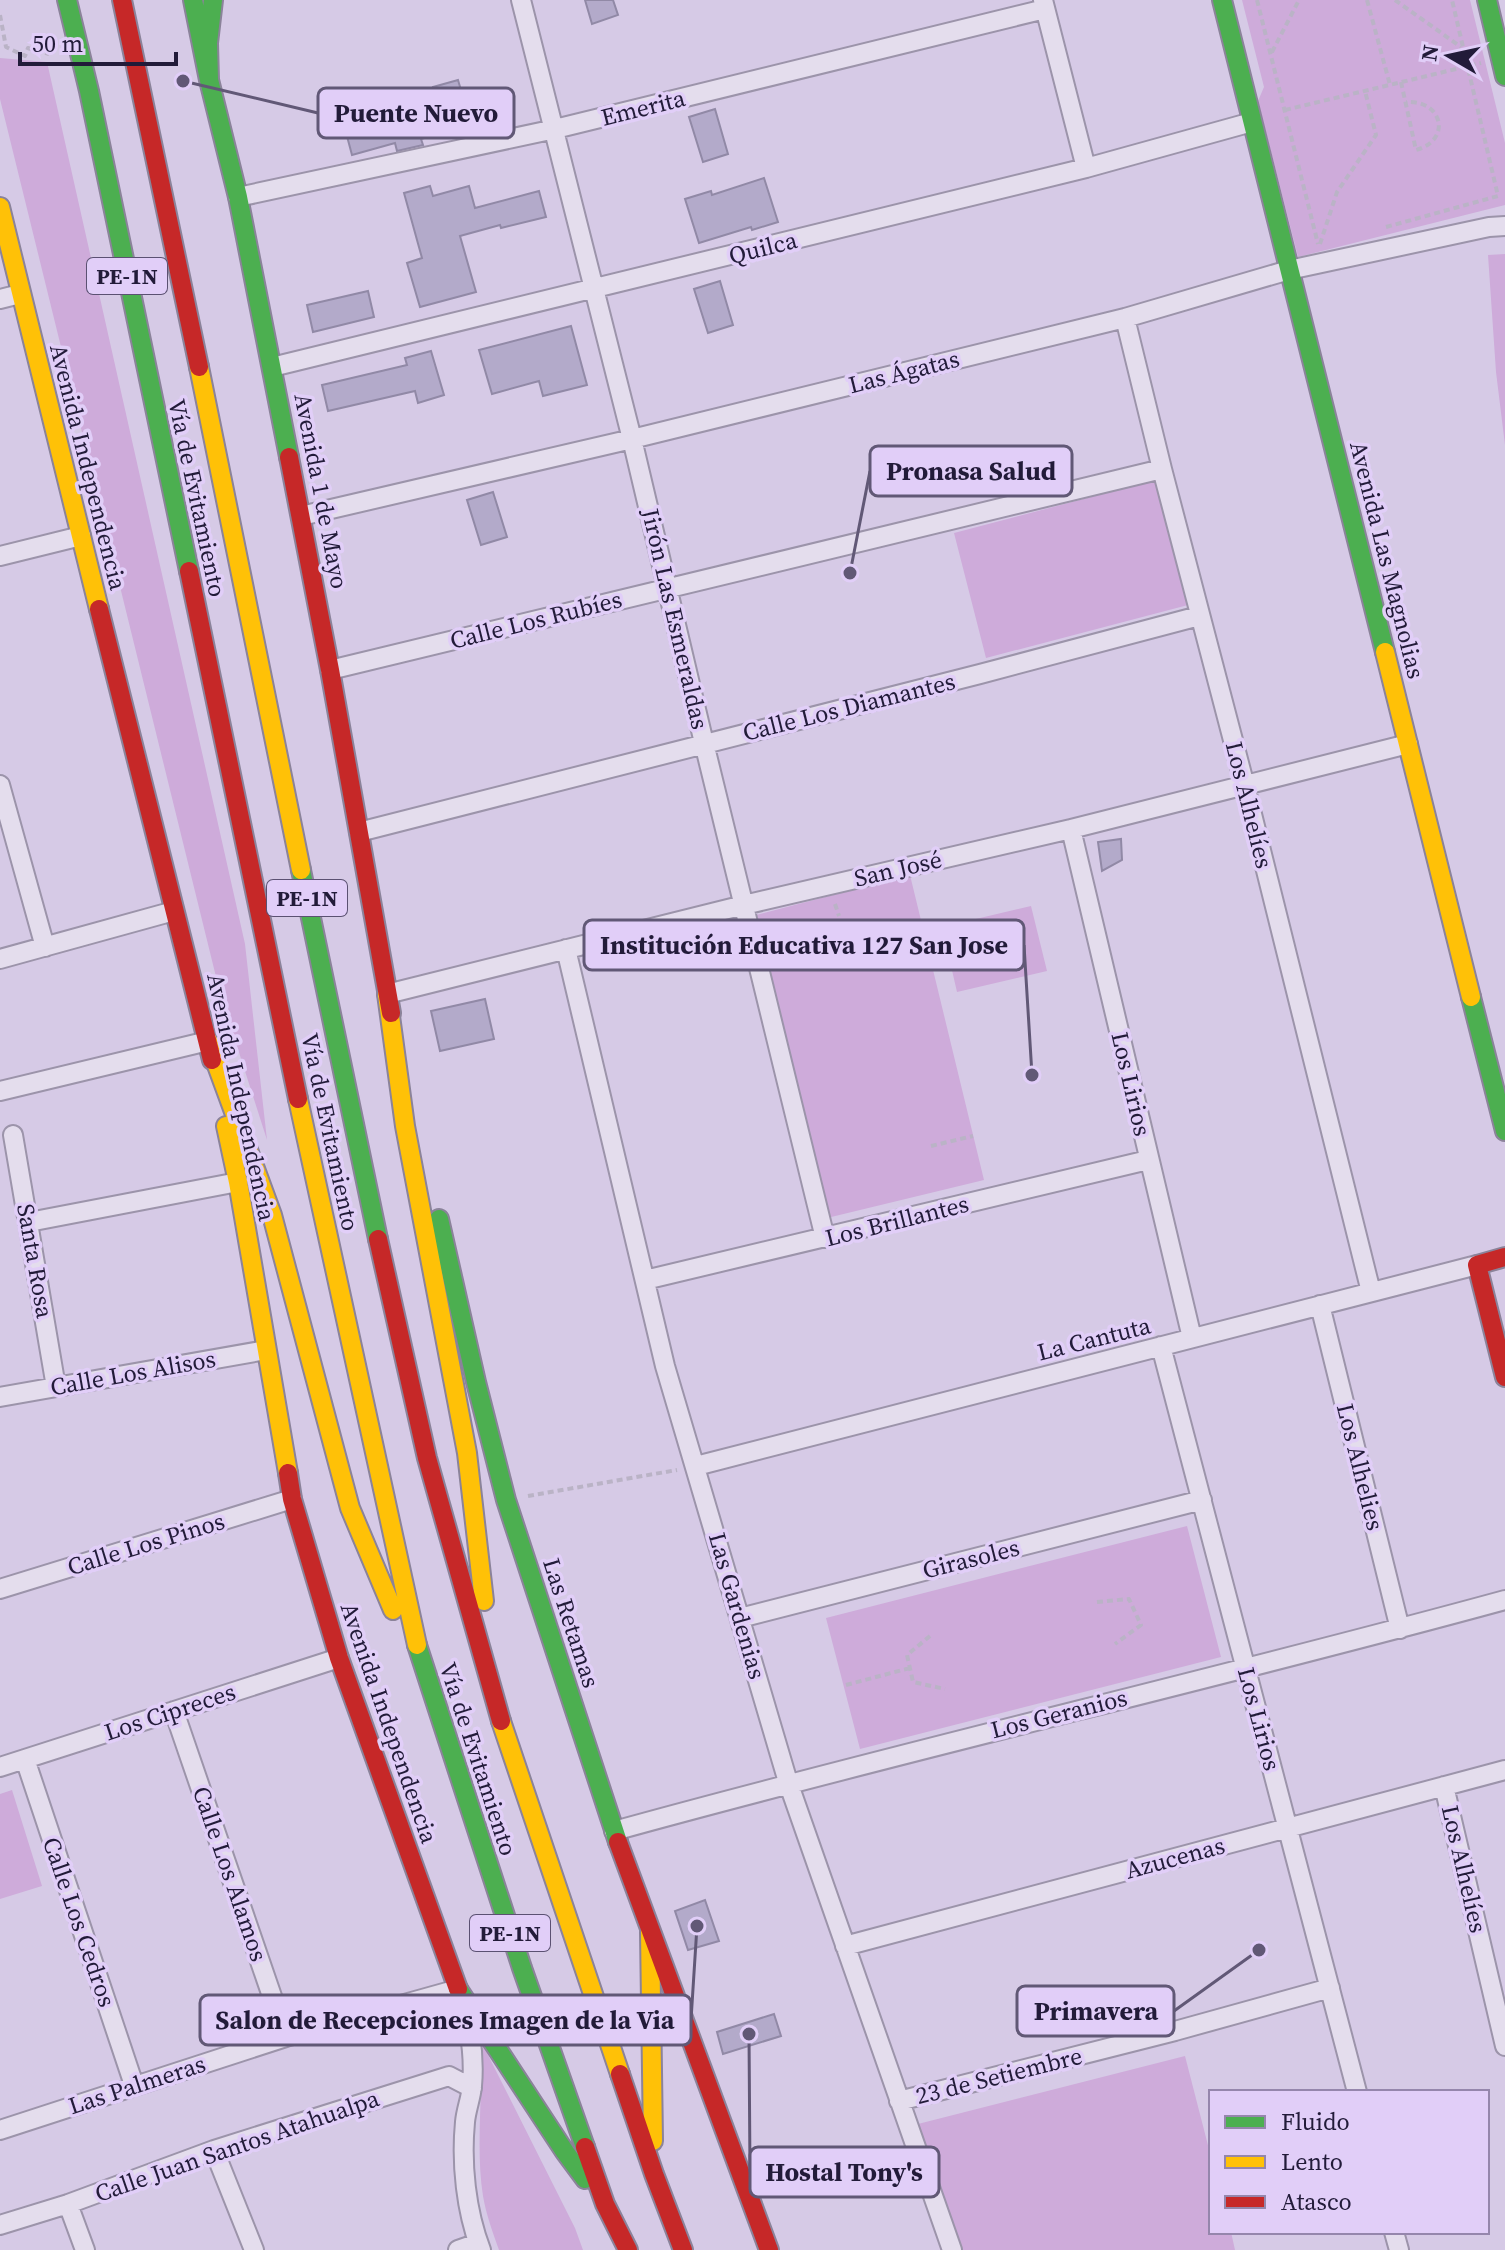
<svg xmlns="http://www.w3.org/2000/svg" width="1505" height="2250" viewBox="0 0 1505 2250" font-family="'Source Serif 4',serif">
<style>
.green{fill:#ceabda}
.building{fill:#b3aaca;stroke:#9189a6;stroke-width:2}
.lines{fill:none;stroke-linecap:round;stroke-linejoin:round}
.street-casing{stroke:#9c94aa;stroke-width:22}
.fast-casing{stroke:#8b839a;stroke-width:22}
.slow-casing{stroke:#8b839a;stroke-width:22}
.jam-casing{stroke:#8b839a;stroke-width:22}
.path{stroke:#bab3c6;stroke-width:4;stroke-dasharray:6 4;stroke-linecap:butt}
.street{stroke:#e4dded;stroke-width:18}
.fast{stroke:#4caf50;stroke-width:18}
.slow{stroke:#ffc107;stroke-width:18}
.jam{stroke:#c62828;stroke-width:18}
.labels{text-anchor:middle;stroke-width:7;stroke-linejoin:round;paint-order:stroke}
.shield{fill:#e1cef8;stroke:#5b5172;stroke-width:2}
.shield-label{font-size:22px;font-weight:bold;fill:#221b39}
.street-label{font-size:24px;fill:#221b39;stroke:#e1cef8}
.leader{fill:none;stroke:#615876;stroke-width:3}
.callout-dot{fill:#615876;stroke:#e1cef8;stroke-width:3}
.callout{fill:#e1cef8;stroke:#615876;stroke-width:3}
.callout-label{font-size:26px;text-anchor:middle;font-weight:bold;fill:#221b39}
</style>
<rect width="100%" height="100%" fill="#d6cae6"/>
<!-- green -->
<path class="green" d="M1242,0H1470L1505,143V205L1298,257L1258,101L1264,87Z
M0,58L47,62L245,944L267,1140L220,993L0,99Z
M1505,254V445L1496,372L1488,255Z
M1156,480L1188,605L986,658L954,533Z
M910,875L984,1180L827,1218L756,915Z
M1031,906L1047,971L957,992L942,927Z
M1187,1526L1221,1657L860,1749L826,1618Z
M12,1790L42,1886L0,1899V1794Z
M480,2039L575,2228L583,2250H499C493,2233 486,2214 483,2196C475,2145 484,2091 480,2039Z
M1185,2056L1211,2157V2232H1231L1235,2250H960L914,2125Z"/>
<!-- building -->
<path class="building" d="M585,0H613L618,15L592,24Z
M458,80L471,124L421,139L423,145L397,151L395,143L352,155L340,110L365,103L368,114L435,95L433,87Z
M715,109L728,154L703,162L689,117Z
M764,178L778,222L752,230L751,227L699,243L685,199L711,191L712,195Z
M430,186L433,196L469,186L475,208L539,191L546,217L501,228L500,225L460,236L476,292L420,307L407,263L422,258L404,193Z
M720,281L733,325L708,333L694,289Z
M368,291L374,317L313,332L307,305Z
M571,326L587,385L543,396L539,381L492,394L479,350Z
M431,351L444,395L418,403L415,391L328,411L322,385L407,365L405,358Z
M493,492L507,537L481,545L467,500Z
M1121,839L1122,860L1102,871L1098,842Z
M485,999L494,1039L440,1051L431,1011Z
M705,1900L719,1941L688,1950L675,1911Z
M774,2014L781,2036L723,2054L717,2032Z"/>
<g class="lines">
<!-- street casing -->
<g class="street-casing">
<path id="street" d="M521,0L632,439L704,743L825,1238
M1043,0L1086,168
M238,197L555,129L1045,9
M0,299L20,294
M1125,318L1162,469L1245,786L1371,1292
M272,367L1086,168L1252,122
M301,516L632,439L1125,318L1289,270L1489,227L1505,226
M0,556L81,536
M330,670L1162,469
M0,785L45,947
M1071,829L1192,1338
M359,832L980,674L1199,616
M566,949L665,1366L788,1782L952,2250
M0,959L174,911
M387,994L744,905L1071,829L1408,744
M0,1091L208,1041
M13,1135L56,1387
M29,1222L238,1182
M645,1280L1148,1160
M1320,1305L1400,1629
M1161,1346L1357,2092
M0,1397L266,1350
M696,1466L1477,1265
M0,1589L292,1499
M740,1618L1202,1500
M174,1711L286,2037
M25,1759L134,2085
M0,1767L339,1658
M1444,1786L1505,2046
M614,1831C910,1749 1209,1681 1505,1600
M845,1946L1505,1770
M899,2101L1175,2031L1330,1988
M0,2130L286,2037L458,1989C469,2020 475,2052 472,2086C471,2098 466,2110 465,2122C461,2164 466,2211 481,2250
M214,2150L254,2250
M68,2204L85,2250
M0,2225L68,2204L214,2150L449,2076L472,2088
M1394,2232L1399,2250
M458,2250L478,2243"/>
</g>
<!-- fast casing -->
<g class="fast-casing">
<path id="fast" d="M67,0L89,91L189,571
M193,0L209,80L238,197L289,457
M1222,0L1385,652
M1487,0L1505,76
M209,80L208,43L213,0
M301,870L378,1239
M1471,997L1505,1131
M439,1219L476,1382L506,1500L618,1842
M417,1645L522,1968L585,2147
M458,1989L565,2152L585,2179"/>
</g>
<!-- slow casing -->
<g class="slow-casing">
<path id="slow" d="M0,207L99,609
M199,367L301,870
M1385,652L1471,997
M387,994L405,1126L467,1453L484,1601
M208,1041L272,1215L350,1508L393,1610
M298,1099L417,1645
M226,1126L238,1182L288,1473
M501,1721L620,2074
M650,1932L653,2141"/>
</g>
<!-- jam casing -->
<g class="jam-casing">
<path id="jam" d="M122,0L199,367
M289,457L330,670L391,1013
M189,571L298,1099
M99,609L212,1060
M378,1239L427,1458L501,1721
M1505,1257L1477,1265L1505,1377
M288,1473L292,1499L339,1658L458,1989
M618,1842L769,2250
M620,2074L654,2174L683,2250
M585,2147L605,2204L628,2250"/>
</g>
<!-- path -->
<path class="path" d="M1257,0L1318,244
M1367,0L1390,85
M1395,0L1461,47
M0,15L6,47L25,56L28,48L49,54
M1272,52L1299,0
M1401,82L1416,150C1452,140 1443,100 1406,102
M1285,110L1481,63
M1386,227L1498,196L1452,0
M1320,244L1337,192L1376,135L1365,91
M835,904L839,916
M931,1146L973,1136
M528,1496L677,1470
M1097,1602L1129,1599L1141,1625L1115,1644
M930,1636L907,1655L913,1682L945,1689
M846,1685L910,1668"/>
<!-- street -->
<use href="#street" class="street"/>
<!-- fast -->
<use href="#fast" class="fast"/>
<!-- slow -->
<use href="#slow" class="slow"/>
<!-- jam -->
<use href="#jam" class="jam"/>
</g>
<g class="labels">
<!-- shield labels -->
<g class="shield">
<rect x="87" y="258" width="80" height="36" rx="6"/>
<rect x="267" y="880" width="80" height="36" rx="6"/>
<rect x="470" y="1915" width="80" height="36" rx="6"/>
</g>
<g class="shield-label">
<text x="127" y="284">PE-1N</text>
<text x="307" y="906">PE-1N</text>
<text x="510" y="1941">PE-1N</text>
</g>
<!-- street labels -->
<g class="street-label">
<text transform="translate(643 108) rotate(-14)" y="8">Emerita</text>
<text transform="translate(763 248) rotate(-14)" y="8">Quilca</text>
<text transform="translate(904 372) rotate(-14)" y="8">Las Ágatas</text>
<text transform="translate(88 467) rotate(76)" y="8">Avenida Independencia</text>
<text transform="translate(321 491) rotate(79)" y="8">Avenida 1 de Mayo</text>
<text transform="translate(197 498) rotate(78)" y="8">Vía de Evitamiento</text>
<text transform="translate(1387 560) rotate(76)" y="8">Avenida Las Magnolias</text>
<text transform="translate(675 619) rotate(77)" y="8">Jirón Las Esmeraldas</text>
<text transform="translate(536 620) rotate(-14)" y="8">Calle Los Rubíes</text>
<text transform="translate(849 707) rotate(-14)" y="8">Calle Los Diamantes</text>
<text transform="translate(1249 805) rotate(76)" y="8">Los Alhelíes</text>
<text transform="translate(898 869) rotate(-13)" y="8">San José</text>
<text transform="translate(1131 1084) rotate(77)" y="8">Los Lirios</text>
<text transform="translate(241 1097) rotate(78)" y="8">Avenida Independencia</text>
<text transform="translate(330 1132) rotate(78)" y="8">Vía de Evitamiento</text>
<text transform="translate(897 1221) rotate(-14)" y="8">Los Brillantes</text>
<text transform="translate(35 1261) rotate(80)" y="8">Santa Rosa</text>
<text transform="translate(1094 1339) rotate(-14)" y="8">La Cantuta</text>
<text transform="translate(133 1373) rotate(-10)" y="8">Calle Los Alisos</text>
<text transform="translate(1360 1467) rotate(76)" y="8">Los Alhelies</text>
<text transform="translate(146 1544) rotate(-17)" y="8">Calle Los Pinos</text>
<text transform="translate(971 1559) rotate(-14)" y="8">Girasoles</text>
<text transform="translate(737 1606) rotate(74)" y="8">Las Gardenias</text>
<text transform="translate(571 1623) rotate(72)" y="8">Las Retamas</text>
<text transform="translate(170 1712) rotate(-18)" y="8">Los Cipreces</text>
<text transform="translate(1059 1714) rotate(-14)" y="8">Los Geranios</text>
<text transform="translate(1259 1719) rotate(75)" y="8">Los Lirios</text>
<text transform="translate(389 1723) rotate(71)" y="8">Avenida Independencia</text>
<text transform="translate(478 1759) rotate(72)" y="8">Vía de Evitamiento</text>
<text transform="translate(1175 1858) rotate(-15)" y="8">Azucenas</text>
<text transform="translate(1464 1869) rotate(77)" y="8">Los Alhelíes</text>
<text transform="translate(230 1874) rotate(71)" y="8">Calle Los Alamos</text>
<text transform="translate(79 1922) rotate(71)" y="8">Calle Los Cedros</text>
<text transform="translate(999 2076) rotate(-14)" y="8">23 de Setiembre</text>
<text transform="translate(137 2085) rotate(-18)" y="8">Las Palmeras</text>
<text transform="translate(237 2146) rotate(-19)" y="8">Calle Juan Santos Atahualpa</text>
</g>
</g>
<!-- callouts -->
<path class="leader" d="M183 81L318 113M850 573L870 471M1032 1075L1024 945M1259 1950L1174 2011M697 1926L691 2020M749 2034L750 2172"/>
<g class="callout-dot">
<circle cx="183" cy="81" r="8"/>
<circle cx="850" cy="573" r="8"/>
<circle cx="1032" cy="1075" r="8"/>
<circle cx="1259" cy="1950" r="8"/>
<circle cx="697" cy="1926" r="8"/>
<circle cx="749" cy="2034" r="8"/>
</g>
<g class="callout">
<rect x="318" y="88" width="196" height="50" rx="8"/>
<rect x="870" y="446" width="202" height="50" rx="8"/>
<rect x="584" y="920" width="440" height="50" rx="8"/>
<rect x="1017" y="1986" width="157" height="50" rx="8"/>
<rect x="200" y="1995" width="491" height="50" rx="8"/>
<rect x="750" y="2147" width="189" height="50" rx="8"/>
</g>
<g class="callout-label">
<text x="416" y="122">Puente Nuevo</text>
<text x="971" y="480">Pronasa Salud</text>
<text x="804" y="954">Institución Educativa 127 San Jose</text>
<text x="1096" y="2020">Primavera</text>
<text x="445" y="2029">Salon de Recepciones Imagen de la Via</text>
<text x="844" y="2181">Hostal Tony's</text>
</g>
<!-- legend -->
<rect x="1209" y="2090" width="280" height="144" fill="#e1cef8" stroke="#9586ac" stroke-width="2"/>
<rect x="1225" y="2116" width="40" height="12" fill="#4caf50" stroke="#9586ac" stroke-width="2"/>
<text x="1281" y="2130" font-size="24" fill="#221b39">Fluido</text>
<rect x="1225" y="2156" width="40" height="12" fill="#ffc107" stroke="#9586ac" stroke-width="2"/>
<text x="1281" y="2170" font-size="24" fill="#221b39">Lento</text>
<rect x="1225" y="2196" width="40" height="12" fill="#c62828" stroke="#9586ac" stroke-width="2"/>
<text x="1281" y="2210" font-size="24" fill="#221b39">Atasco</text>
<!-- north arrow -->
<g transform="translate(1449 56) rotate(279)" stroke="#e1cef8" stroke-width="6" paint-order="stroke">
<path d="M0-6L14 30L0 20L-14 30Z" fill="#221b39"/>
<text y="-12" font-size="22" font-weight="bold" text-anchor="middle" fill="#221b39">N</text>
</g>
<!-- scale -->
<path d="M20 52v12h156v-12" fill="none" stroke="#221b39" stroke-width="4"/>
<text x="32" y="52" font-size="24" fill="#221b39" stroke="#e1cef8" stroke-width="6" paint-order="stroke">50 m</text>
</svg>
